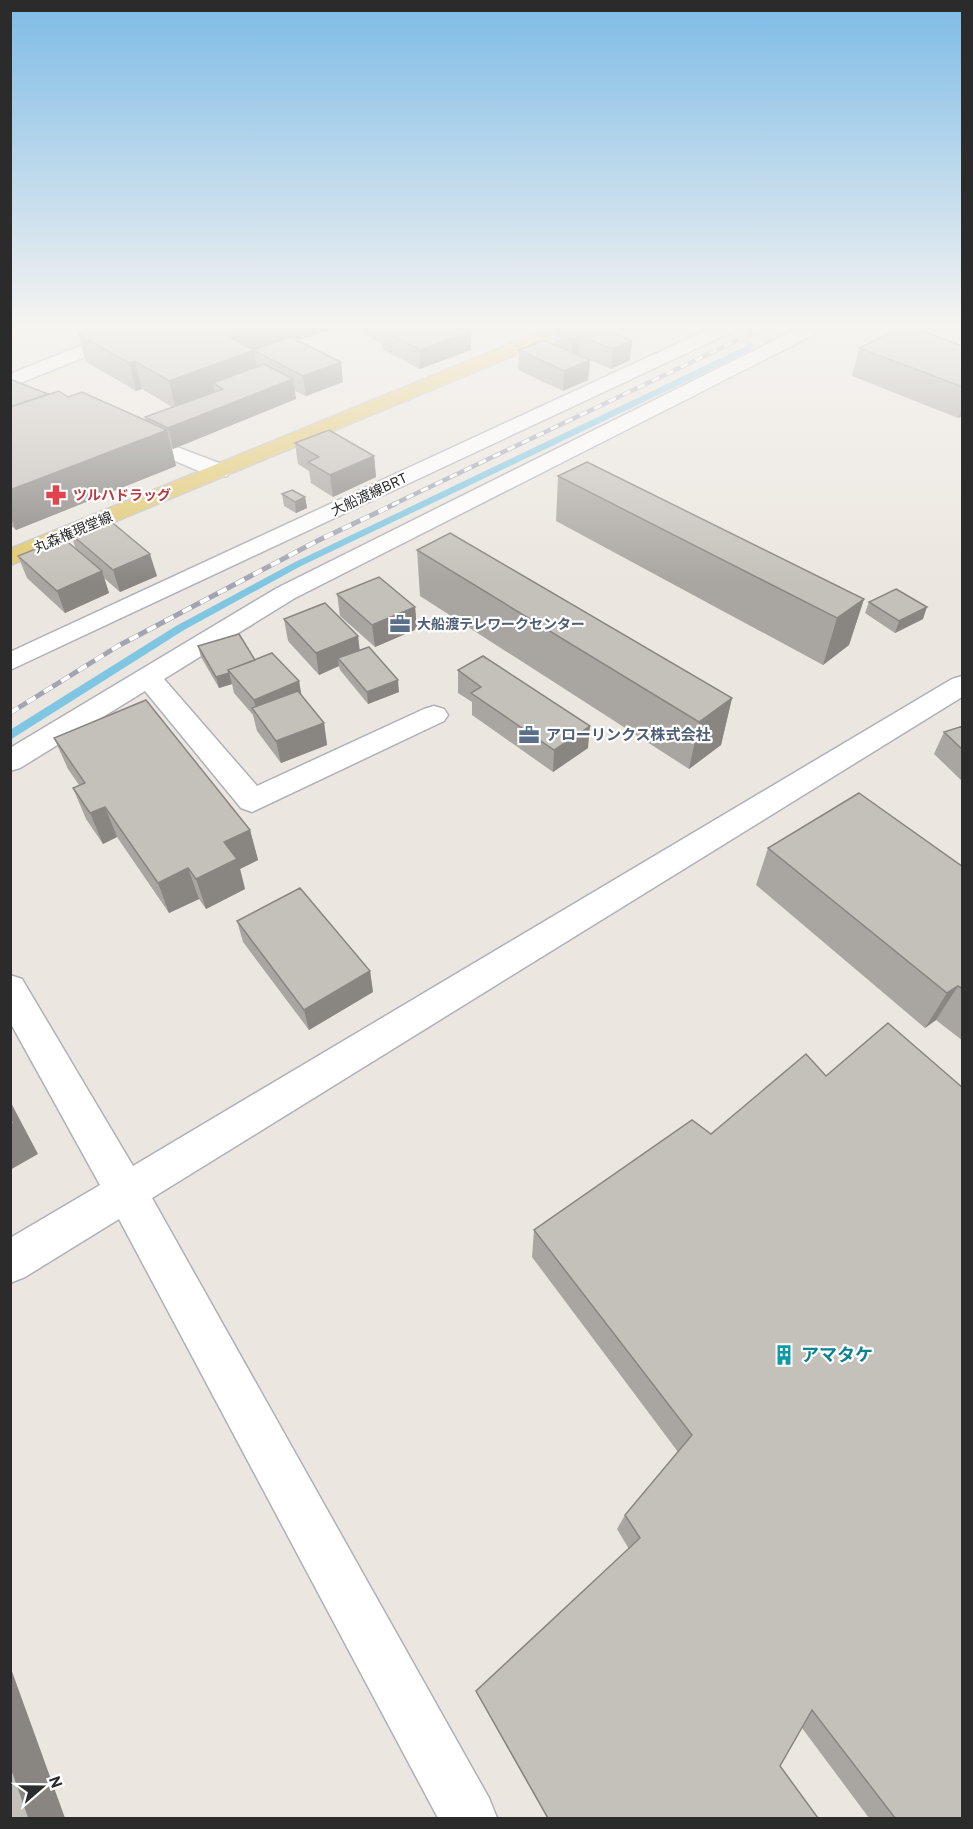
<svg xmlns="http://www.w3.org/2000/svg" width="973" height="1829" viewBox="0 0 973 1829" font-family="Overpass,'Noto Sans JP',sans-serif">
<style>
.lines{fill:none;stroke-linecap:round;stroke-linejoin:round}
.stream{fill:#7ec6e2;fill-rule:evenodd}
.minor-casing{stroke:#afb1ba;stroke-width:3}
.major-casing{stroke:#c4c4c4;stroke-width:3}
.minor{fill:#fff;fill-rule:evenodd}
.major{fill:#e2c86e;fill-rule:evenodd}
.rail-far1-casing{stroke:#a2a4b3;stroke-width:4.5}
.rail-casing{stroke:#a2a4b3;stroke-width:5}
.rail-far1{stroke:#fff;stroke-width:3;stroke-dasharray:8;stroke-linecap:butt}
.rail{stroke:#fff;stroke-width:4;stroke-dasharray:10;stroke-linecap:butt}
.wall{fill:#a9a5a0}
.shaded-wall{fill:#898682}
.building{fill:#c4c0ba;stroke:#898682;stroke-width:1.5}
.labels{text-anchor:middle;stroke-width:4.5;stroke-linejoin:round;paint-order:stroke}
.far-street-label{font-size:14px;fill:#2b2b2b;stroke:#fff}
.far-health-label{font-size:14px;font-weight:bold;fill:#be3a42;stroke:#fff;text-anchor:start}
.far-service-label{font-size:14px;font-weight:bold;fill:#4e5e75;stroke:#fff;text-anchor:start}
.service-label{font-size:15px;font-weight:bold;fill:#4e5e75;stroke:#fff;text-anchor:start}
.near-culture-label{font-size:18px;font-weight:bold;fill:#0d838f;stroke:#fff;text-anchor:start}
</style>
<rect width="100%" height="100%" fill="#ebe6df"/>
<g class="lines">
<!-- stream -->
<path class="stream" d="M748,340L754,345L750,351L301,566L184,630L10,740V730L176,626L295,562L744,347L746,345L744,342Z"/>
<!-- minor casing -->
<g class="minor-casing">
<path id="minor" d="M128,327H152L150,331L10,387V374Z
M713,327H736L734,331L10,670V652Z
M801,327H823L821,331L295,598L164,679L257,786L424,709L434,706L444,709L448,715L444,721L252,812L241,808L145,691L20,768L10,771V748L277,588Z
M132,430L227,466L230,471L227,476L219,477L211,476L125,440L122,436L125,432Z
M962,676V697L152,1198L489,1798L497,1818H438L119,1219L25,1277L10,1283V1238L100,1185L10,1022V975L22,979L133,1166L952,679Z"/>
</g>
<!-- major casing -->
<g class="major-casing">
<path id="major" d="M551,327H575L573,331L10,565V549Z"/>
</g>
<!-- minor -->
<use href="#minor" class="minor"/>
<!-- major -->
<use href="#major" class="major"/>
<!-- rail-far1 casing -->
<g class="rail-far1-casing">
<path id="rail-far1" d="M392,505L765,327"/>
</g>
<!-- rail casing -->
<g class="rail-casing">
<path id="rail" d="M10,713L118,646L317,541L395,504"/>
</g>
<!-- rail-far1 -->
<use href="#rail-far1" class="rail-far1"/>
<!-- rail -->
<use href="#rail" class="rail"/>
</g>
<!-- wall -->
<path class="wall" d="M100,327H338L297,340L341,362L343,382L306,396L295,391L296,399L173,449L172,448L176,466L16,530L10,525V379L48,394L68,397L145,420V417L172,407L142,389L136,391L86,362L78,334Z
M364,327H464L471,350L420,369L383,350L382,344L365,335Z
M555,333L632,340L630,360L611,369L590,360L588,380L563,391L518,370L519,350L554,344Z
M963,346V416L958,418L852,376L859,348Z
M295,443L374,456L376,477L333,497L311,483L309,471L298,464Z
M558,476L864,599L849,645L823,665L556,521Z
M282,494L305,497L307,508L296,513L284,506Z
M71,534L157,576L120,592L104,578L109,593L65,613L27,578L18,556L76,550Z
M417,550L732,698L721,745L689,769L420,596Z
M337,594L415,607L417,629L375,647L340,616Z
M869,602L923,619L895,633L865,613Z
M284,619L358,636L360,650L399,692L368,704L340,670L339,666L319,675L288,641Z
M198,646L255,660L299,681L301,695L324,723L327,745L281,763L257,731L253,715L234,693L232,684L219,688L201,657Z
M458,670L588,748L553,772L472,715V702L458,693Z
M963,726V782L934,754L944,732Z
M54,738L250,830L258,860L240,869L245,889L206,909L199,899L169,913L117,837L103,844L86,819L73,788L79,785L68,769Z
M768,848L963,867V1041L936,1020L925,1028L756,885Z
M237,921L370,971L373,992L309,1030L243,942Z
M692,1120L963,1818H869L802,1728L780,1766L818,1818H547L477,1694L476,1691L629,1549L617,1529L625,1515L678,1452L532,1257L534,1230Z"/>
<!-- shaded-wall -->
<path class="shaded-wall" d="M246,327H338L258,353L254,351L259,378L223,389L213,383L215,395L176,410L169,381L234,358L229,332Z
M471,331V350L420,369V350Z
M580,336L579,356L571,360L572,340Z
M632,340L630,360L611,369L613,349Z
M590,360L588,380L563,391L564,371Z
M135,361L142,389L136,391L129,363Z
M341,362L343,382L306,396L303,376Z
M293,379L296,399L173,449L168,428Z
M963,407V416L958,418Z
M167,430L176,466L16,530L10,516V490Z
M374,456L376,477L333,497L330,475Z
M305,497L307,508L296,513L295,502Z
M150,554L157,576L120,592L113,570Z
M102,571L109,593L65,613L57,591Z
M864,599L849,645L823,665L837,618Z
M415,607L417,629L375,647L372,625Z
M927,607L923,619L895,633L899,621Z
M358,636L360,658H338L339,666L319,675L316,653Z
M229,673L232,684L219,688L216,677Z
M398,680L399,692L368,704L367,692Z
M299,681L303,704L258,716L254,700Z
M732,698L721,745L689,769L699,722Z
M324,723L327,745L281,763L276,741Z
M590,726L588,748L553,772L554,750Z
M105,807L117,837L103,844L90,813Z
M250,830L258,860L240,869L245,889L206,909L196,879L224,842Z
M188,868L199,899L169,913L158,883Z
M370,971L373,992L309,1030L304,1010Z
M958,986L936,1020L925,1028L947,993Z
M10,1101L38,1154L10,1170Z
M10,1666L65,1818H29L10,1764Z"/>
<!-- building -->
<path class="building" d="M100,327H209L254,350L169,381L135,361L129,363L78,334Z
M222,327H246L229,332Z
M387,327H464L471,331L420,350L381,330L388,328Z
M568,327H600L632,340L613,349L580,336L572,340L555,333Z
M902,327H911L963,346V387L859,348Z
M290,337L341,362L303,376L253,350Z
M544,340L590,360L564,371L519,350Z
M264,364L293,379L168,428L145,417L223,389L213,383Z
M10,379L48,394L13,406L10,405Z
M59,391L68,397L82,392L167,430L10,490V407Z
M329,430L374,456L330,475L308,462L319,457L295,443Z
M587,462L864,599L837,618L558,476Z
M292,490L305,497L295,502L282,494Z
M108,519L150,554L113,570L71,534Z
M450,533L732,698L699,722L417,550Z
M63,538L102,571L57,591L18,556Z
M379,577L415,607L372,625L337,594Z
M896,589L927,607L899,621L869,602Z
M325,603L358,636L316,653L284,619Z
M239,634L255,660L228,670L229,673L216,677L198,646Z
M369,647L398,680L367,692L338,658Z
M272,653L299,681L254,700L228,670Z
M483,656L590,726L554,750L471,693L481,687L458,670Z
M298,691L324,723L276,741L252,708Z
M146,700L250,830L224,842L237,859L196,879L188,868L158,883L105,807L90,813L73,788L85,783L54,738Z
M963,726V750L944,732Z
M859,793L963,867V989L958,986L947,993L768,848Z
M300,888L370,971L304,1010L237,921Z
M888,1023L963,1088V1818H895L812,1710L780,1766L818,1818H548L476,1691L640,1538L625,1515L692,1435L534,1230L692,1120L711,1134L806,1054L826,1076Z
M10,1117L14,1123L10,1125Z
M10,1764L29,1818H10Z"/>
<!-- sky -->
<linearGradient id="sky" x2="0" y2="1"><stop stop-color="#7dbbe6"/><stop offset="0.56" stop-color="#f6f4f1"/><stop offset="1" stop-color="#f6f4f1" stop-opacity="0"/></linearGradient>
<rect width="973" height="583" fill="url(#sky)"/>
<!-- icons -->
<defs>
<g id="pharmacy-bare" transform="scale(1.62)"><path d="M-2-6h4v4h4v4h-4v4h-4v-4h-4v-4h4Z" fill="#e0444e" stroke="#fff" stroke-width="2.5" paint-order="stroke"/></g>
<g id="office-bare" transform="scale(1.62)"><path d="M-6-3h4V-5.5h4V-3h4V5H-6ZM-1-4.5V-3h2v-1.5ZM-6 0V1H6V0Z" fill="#5c6f8a" stroke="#fff" stroke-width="2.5" paint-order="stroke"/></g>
<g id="building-bare" transform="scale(1.62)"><path d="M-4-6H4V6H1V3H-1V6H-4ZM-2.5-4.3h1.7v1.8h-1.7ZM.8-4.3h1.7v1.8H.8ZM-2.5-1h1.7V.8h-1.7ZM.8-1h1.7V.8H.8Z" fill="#0f9aa8" stroke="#fff" stroke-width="2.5" paint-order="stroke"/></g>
</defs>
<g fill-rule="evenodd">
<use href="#pharmacy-bare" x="56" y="495"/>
<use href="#office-bare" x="400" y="624"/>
<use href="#office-bare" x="529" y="735"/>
<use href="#building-bare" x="784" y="1355"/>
</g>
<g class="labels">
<!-- far-street labels -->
<g class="far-street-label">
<text transform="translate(369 494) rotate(-25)" y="5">大船渡線BRT</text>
<text transform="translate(73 532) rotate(-23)" y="5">丸森権現堂線</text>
</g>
<!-- far-health labels -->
<g class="far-health-label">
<text x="73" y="500">ツルハドラッグ</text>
</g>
<!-- far-service labels -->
<g class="far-service-label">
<text x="417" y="629">大船渡テレワークセンター</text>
</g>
<!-- service labels -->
<g class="service-label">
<text x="546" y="740">アローリンクス株式会社</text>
</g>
<!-- near-culture labels -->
<g class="near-culture-label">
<text x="801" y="1361">アマタケ</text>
</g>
</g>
<!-- border -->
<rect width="973" height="1829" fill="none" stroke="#2b2b2b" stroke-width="24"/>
<!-- north arrow -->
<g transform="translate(42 1787) rotate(70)" stroke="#ffffff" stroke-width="4.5" paint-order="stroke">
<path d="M0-4.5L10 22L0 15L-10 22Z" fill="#2b2b2b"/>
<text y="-9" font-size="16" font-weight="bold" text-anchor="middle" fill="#2b2b2b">N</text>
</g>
</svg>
